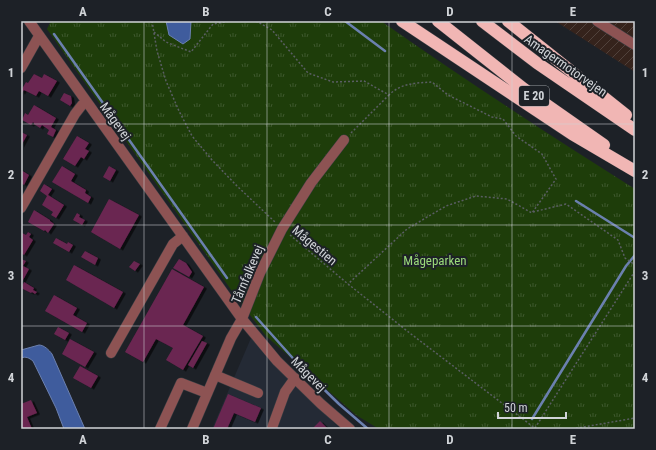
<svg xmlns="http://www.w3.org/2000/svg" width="656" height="450" viewBox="0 0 656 450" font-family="'Roboto Condensed',sans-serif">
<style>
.built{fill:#242a35}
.industrial{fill:url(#industrial-furrows)}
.park{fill:url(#park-tufts)}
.water{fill:#3f5c9d;stroke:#6b80af}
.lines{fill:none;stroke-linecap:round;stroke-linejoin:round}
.stream{stroke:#6b80af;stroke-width:2.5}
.building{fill:#6a2551;filter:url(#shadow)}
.minor-casing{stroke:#3a3e43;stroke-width:11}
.highway-casing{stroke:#3a3e43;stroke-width:13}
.path{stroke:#5a5e63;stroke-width:1.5;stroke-dasharray:2 2;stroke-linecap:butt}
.minor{stroke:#8d5353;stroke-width:10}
.highway{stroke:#f1b6b4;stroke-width:12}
.grid{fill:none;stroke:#d1d4d8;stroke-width:1;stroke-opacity:0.55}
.labels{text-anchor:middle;stroke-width:4;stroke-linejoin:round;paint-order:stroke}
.shield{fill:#1d2127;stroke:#9b9ea3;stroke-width:1}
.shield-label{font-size:12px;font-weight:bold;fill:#d1d4d8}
.street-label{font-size:13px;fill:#d1d4d8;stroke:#1d2127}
.park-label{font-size:13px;fill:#9ad97a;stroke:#1d2127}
.neatline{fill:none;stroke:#d1d4d8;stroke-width:1.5}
.grid-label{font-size:13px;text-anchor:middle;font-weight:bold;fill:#d1d4d8}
</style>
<defs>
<pattern id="industrial-furrows" width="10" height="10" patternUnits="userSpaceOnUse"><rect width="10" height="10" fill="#35231c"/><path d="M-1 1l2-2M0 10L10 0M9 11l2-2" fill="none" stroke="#51423c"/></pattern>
<pattern id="park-tufts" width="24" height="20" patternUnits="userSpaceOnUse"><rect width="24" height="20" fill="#1e3d0a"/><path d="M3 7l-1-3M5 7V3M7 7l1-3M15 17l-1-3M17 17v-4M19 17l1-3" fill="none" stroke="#3e582d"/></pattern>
<filter id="shadow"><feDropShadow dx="3" dy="1.5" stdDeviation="0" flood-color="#0009"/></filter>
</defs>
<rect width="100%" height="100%" fill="#1d2127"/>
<!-- built -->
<path class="built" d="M251,338L340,429H212Z"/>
<!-- industrial -->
<path class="industrial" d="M555,21H635V72Z"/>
<!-- park -->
<path class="park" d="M51,21H381C464,79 549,135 635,189V429H379L356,415L266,336L234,294L47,29Z"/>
<!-- water -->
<path class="water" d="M166,21H191L190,39L183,44L169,35Z
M39,345C44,345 49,350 52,354L85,429H64L56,408L33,361C29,358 26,356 21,358V350Z"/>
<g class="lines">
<!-- stream -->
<path class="stream" d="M345,21L385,51
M54,34L227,278
M576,201L635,238
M256,317L299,365L339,404L368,429
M532,419L626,266L635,255"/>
</g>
<!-- building -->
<path class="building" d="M34,74L42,78L44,74L57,81L48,96L39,91L36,96L24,90L22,93L21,92V88L22,89L26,82L28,83Z
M64,93L71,96L72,103L70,106L60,100Z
M34,105L56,118L51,127L56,130L53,137L47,134L49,130L42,125L40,128L34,124V123L33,122L31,125L22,120L25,113L28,115Z
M21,132L27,135L21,146Z
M77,136L89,143L85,149L89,151L84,159L81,157L75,166L63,159Z
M62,166L75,174L71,181L86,190L85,193L91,197L88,203L52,182Z
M109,166L116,170L110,181L103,177Z
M21,170L29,175L24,185L21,183Z
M44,184L52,189L48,195L64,205L56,218L51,215L53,212L42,205L47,196L40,191Z
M109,199L139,215L120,249L91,232Z
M34,210L50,220V221L54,224L48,233L45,230L44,231L28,222Z
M77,213L80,215L79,217L85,220L82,225L73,220Z
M28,232L31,234L29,237L33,240L24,255L21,253V235L22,233L26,235Z
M56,238L67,244L68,242L73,245L69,252L53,243Z
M85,251L98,258L95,265L81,257Z
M21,259L26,261L23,266L29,269L22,282L21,281Z
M179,259L186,263L192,272L189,277L173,268Z
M134,261L140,264L135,271L129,267Z
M74,265L123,292L114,308L66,280Z
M172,269L204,287L183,325L185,326L203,336L183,370L166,360L173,348L156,339L143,362L125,352Z
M24,282L34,288L33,290L37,292L35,294L32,292L31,293L21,288Z
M54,295L77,308L73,315L87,323L82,332L45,311Z
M58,327L69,333L65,340L54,334Z
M70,339L94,352L85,367L62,354Z
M202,341L207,343L193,368L188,365Z
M80,366L98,376L91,388L73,378Z
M228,394L261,408L255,422L234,413L227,429H213Z
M31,400L37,413L27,417L32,429H23L21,425V404Z
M320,421L328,429H312Z"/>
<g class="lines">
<!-- minor casing -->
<g class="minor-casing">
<path id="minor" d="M29,21L242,319L277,361L321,404L350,429
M597,21L635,45
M21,68L39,36
M21,208L75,114L82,105L87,102
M111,353L173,244L183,236
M215,375L258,393
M160,429L181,383L207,393
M192,429L231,338L242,319L260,273L282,229L311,183L344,140
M272,429L273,425L285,392L295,378"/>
</g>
<!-- highway casing -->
<g class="highway-casing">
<path id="highway" d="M402,21L572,134L635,171
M438,21L524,89L604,145
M482,21L537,63L635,130
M508,21L626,115"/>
</g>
<!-- path -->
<path class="path" d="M152,21L157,51L166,81L179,111L192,136L212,160L237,186L275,222
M256,21L272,30L308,73L333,82L364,81L389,95C401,83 416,83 432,82L448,95L492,117L503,119L516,136L542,154L556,179L532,213L507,199L476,196L446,206L407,229L348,284
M154,32L166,42L191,52L213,24L230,21
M351,133L389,95
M533,212L566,204L618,240L625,258L635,265
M290,235L348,284L411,334L536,429
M535,428L635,271
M572,429L635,418"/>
<!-- minor -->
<use href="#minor" class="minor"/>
<!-- highway -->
<use href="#highway" class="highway"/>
</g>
<!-- grid -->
<path class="grid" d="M144,21V429M267,21V429M389,21V429M512,21V429M21,124H635M21,225H635M21,326H635"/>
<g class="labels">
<!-- shield labels -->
<rect class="shield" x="519" y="86" width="30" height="20" rx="3"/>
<g class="shield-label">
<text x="534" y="100">E 20</text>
</g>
<!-- street labels -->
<g class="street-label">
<text transform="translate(566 65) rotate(35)" y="5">Amagermotorvejen</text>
<text transform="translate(116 121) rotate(54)" y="5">Mågevej</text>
<text transform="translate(315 245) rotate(40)" y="5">Mågestien</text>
<text transform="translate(247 274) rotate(-67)" y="5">Tårnfalkevej</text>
<text transform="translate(309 374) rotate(45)" y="5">Mågevej</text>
</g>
<!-- park labels -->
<g class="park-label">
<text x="435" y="265">Mågeparken</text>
</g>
</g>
<!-- border -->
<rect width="656" height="450" fill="none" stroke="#1d2127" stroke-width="44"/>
<!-- scale -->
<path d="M498 412v6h68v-6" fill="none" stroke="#d1d4d8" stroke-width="2"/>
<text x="504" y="412" font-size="12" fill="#d1d4d8" stroke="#1d2127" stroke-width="3" paint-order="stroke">50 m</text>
<rect x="22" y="22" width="612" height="406" class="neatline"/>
<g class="grid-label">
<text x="83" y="16">A</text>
<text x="206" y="16">B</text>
<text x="328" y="16">C</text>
<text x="450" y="16">D</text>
<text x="573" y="16">E</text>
<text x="11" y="77">1</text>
<text x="645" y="77">1</text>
<text x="11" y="179">2</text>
<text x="645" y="179">2</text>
<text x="11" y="280">3</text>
<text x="645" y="280">3</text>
<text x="11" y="382">4</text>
<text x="645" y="382">4</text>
<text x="83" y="444">A</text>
<text x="206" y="444">B</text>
<text x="328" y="444">C</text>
<text x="450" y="444">D</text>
<text x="573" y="444">E</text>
</g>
</svg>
